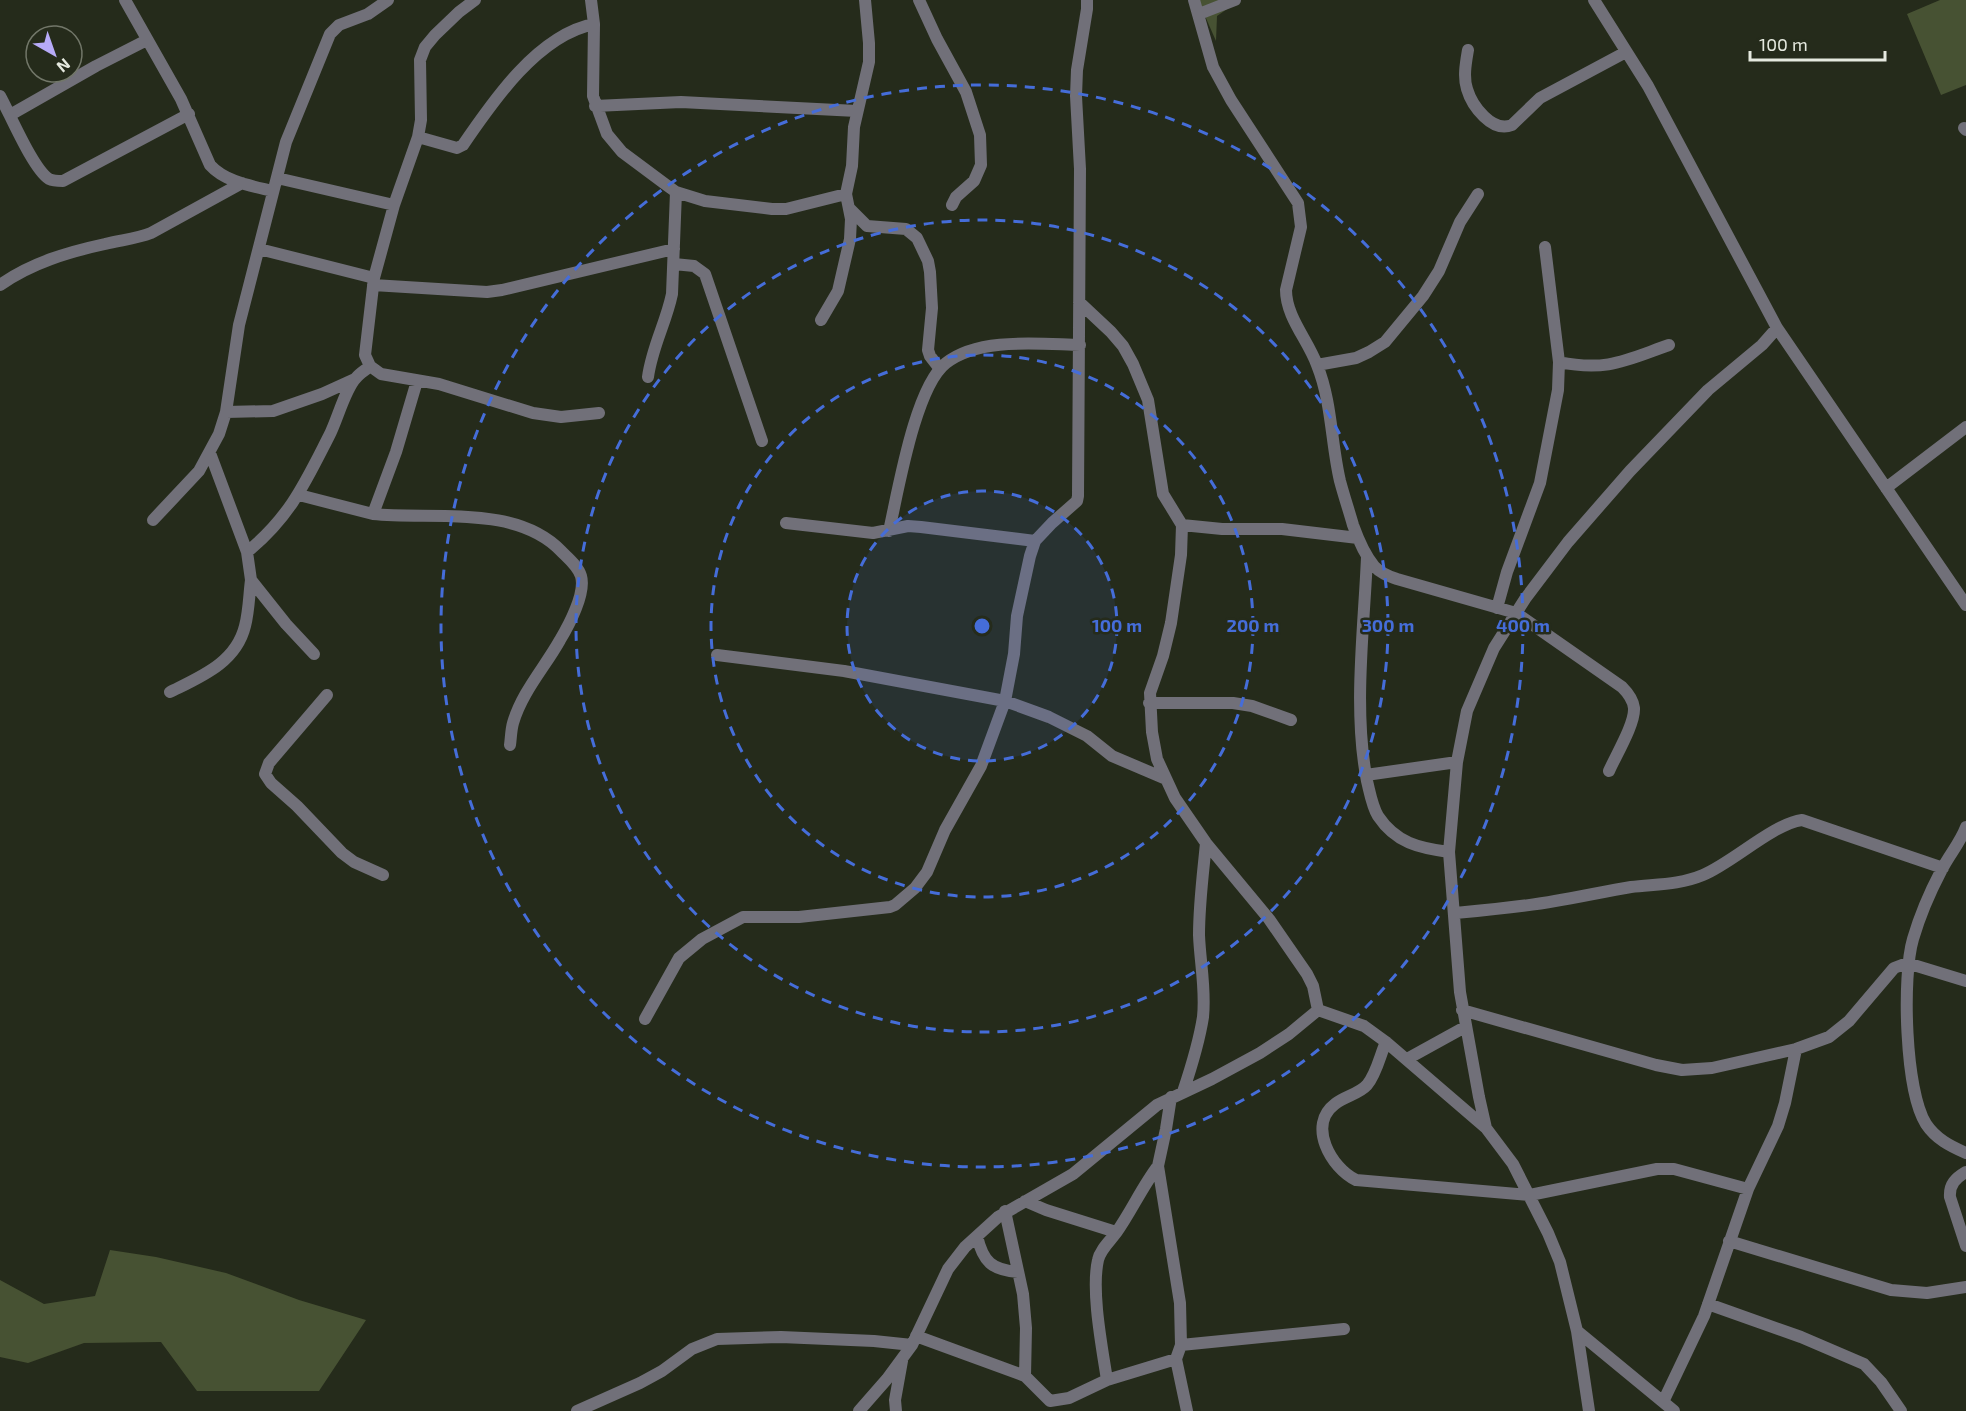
<svg xmlns="http://www.w3.org/2000/svg" width="1966" height="1411" viewBox="0 0 1966 1411" font-family="'Exo 2',sans-serif">
<style>
.green{fill:#475233}
.lines{fill:none;stroke-linecap:round;stroke-linejoin:round}
.minor{stroke:#717079;stroke-width:12}
.ring{fill:none;stroke:#456dd9;stroke-width:3;stroke-dasharray:10 8}
.centre{fill:#456dd9;stroke:#252b1b;stroke-width:3}
.ring-label{font-size:18px;text-anchor:middle;font-weight:bold;fill:#456dd9;stroke:#252b1b;stroke-width:5;stroke-linejoin:round;paint-order:stroke}
</style>
<rect width="100%" height="100%" fill="#252b1b"/>
<!-- green -->
<path class="green" d="M1198,0H1233V5L1217,16L1216,41Z
M1940,0H1966V85L1941,95L1907,14Z
M110,1250L156,1257L226,1273L299,1300L366,1320L319,1391H197L161,1342L84,1343L28,1363L0,1357V1280L44,1304L95,1296Z"/>
<g class="lines">
<!-- minor -->
<path class="minor" d="M125,0L181,99L210,165C225,182 252,186 273,191
M919,0L937,39L966,92L980,135L981,165L974,181L956,197L952,205
M1194,0L1213,67L1231,100L1298,203L1301,227L1286,290C1286,317 1308,340 1317,365C1332,402 1331,443 1340,481C1344,496 1349,511 1353,525C1358,539 1364,554 1374,566C1380,573 1388,576 1397,579L1516,613L1622,687C1628,693 1633,699 1634,708C1635,724 1616,755 1609,771
M1594,0L1648,86L1777,328L1966,605
M1199,14L1235,0
M594,24L593,96L607,134L622,152L665,184L676,192L705,201L772,209H786L846,194
M1468,50C1466,62 1463,77 1467,89C1472,106 1492,133 1512,125L1540,98L1626,52
M0,96C10,114 33,169 49,179C53,181 58,181 63,181L189,114
M595,106L681,102L857,111
M10,115L96,66L147,40
M1964,128L1966,130
M418,137L457,148L463,145C493,101 538,35 594,24L591,0
M277,178L394,205
M849,208L867,226L906,229L917,238L928,261L930,272L932,308L928,350L930,356L940,369
M259,249L374,278
M674,264L694,266L705,274L762,441
M0,285C31,263 68,252 105,244C120,240 136,239 151,233L242,183
M373,285L487,292L502,290L674,249
M1079,302L1111,332L1123,346L1133,364L1148,400L1163,494L1182,525L1181,555L1171,623L1163,656L1150,693L1152,732L1157,759L1175,798L1206,843L1269,919L1307,974L1313,986L1318,1010L1364,1026L1386,1042L1486,1128
M821,320L838,291L850,239L851,219L846,194L852,166L854,127L869,62V43L865,0
M1559,362C1607,372 1626,360 1669,345
M1317,365L1356,358L1369,352L1385,342L1423,296L1439,271L1460,222L1478,194
M370,366L381,374L439,384L533,413L561,417L599,413
M648,377C652,347 666,323 672,294L676,192
M226,412L273,411L322,394L355,379
M210,453L247,552L251,580L286,624L314,654
M1886,488L1966,427
M299,495L373,514L396,452L417,381
M373,514C432,520 516,504 561,551C568,558 578,566 581,576C586,593 569,625 560,640C545,667 522,692 513,723C511,730 511,738 510,745
M153,520L199,471L219,434L226,412L239,325L286,142L330,34L339,25L368,14L388,0
M786,523L873,533L908,526L921,527L1035,541
M1182,525L1222,529H1282L1358,538
M889,531C898,492 915,387 946,363C979,337 1039,344 1080,345
M247,552C290,517 305,483 329,436C337,421 345,389 356,378C360,373 366,370 370,366L365,355L374,278L394,205L418,137L421,120L420,60L425,47L435,35L459,12L475,0
M1367,557C1364,629 1353,710 1367,781C1370,793 1372,806 1378,816C1396,843 1419,848 1449,852
M1497,608L1507,572L1540,483L1558,390L1559,362L1545,247
M717,655L844,671L1005,701L1049,717L1087,736L1112,756L1166,779
M170,692C200,677 236,663 245,626C249,611 249,595 251,580
M327,695L269,763L265,774L271,783L297,806L342,853L354,862L383,875
M1149,703H1233L1252,706L1291,720
M1366,775L1457,762
M1966,827C1960,843 1949,855 1941,871C1930,892 1920,915 1913,939C1902,976 1905,1091 1926,1124C1936,1139 1950,1146 1966,1153
M1455,913C1488,910 1522,907 1555,901C1580,897 1606,891 1631,887C1656,884 1679,885 1703,875C1732,863 1773,824 1802,820L1943,868
M1462,1010L1656,1065L1682,1070L1712,1068L1796,1049L1829,1037L1849,1021L1894,968L1907,963L1966,981
M645,1019L679,958L702,939L743,917H799L890,907L895,905L915,888L927,872L945,830L981,766L1005,701L1014,654L1017,616L1030,556L1035,541L1052,523L1077,501L1078,496L1080,169L1076,96L1077,70L1087,9V0
M1386,1042C1380,1055 1377,1073 1367,1085C1359,1094 1345,1096 1335,1104C1307,1125 1331,1168 1356,1180L1530,1195L1657,1169H1674L1748,1189
M1407,1059L1465,1027
M1183,1092C1191,1068 1199,1043 1203,1017C1206,989 1200,962 1199,935C1199,904 1203,874 1206,843
M1171,1097L1166,1129L1158,1166L1180,1303L1181,1345L1176,1359L1187,1411
M1966,1172C1956,1178 1949,1184 1950,1197L1966,1246
M1025,1201L1046,1210L1116,1232
M1005,1211L1023,1294L1026,1328L1025,1376
M977,1236C983,1262 992,1270 1018,1272
M1729,1241L1891,1290L1927,1293L1966,1287
M1708,1304L1801,1337L1864,1364L1881,1382L1901,1411
M1577,1331L1674,1411
M916,1336L1025,1376L1050,1401L1069,1398L1107,1380L1176,1359
M1181,1345L1344,1329
M1107,1380C1102,1347 1091,1291 1098,1260C1100,1250 1110,1241 1116,1233C1131,1212 1142,1187 1158,1166
M1663,1402L1704,1316L1748,1189L1778,1126L1785,1103L1796,1049
M577,1411L640,1383L662,1371L692,1349L717,1339L781,1337L874,1341L912,1345
M859,1411L887,1379L912,1345L948,1269L965,1247L998,1217L1073,1174L1157,1105L1212,1079L1260,1053L1289,1034L1318,1010
M896,1411L895,1400L902,1361
M1589,1411L1577,1331L1560,1262L1548,1233L1513,1164L1486,1128L1479,1097L1460,992L1449,852L1457,762L1467,711L1494,648L1525,599L1568,542L1630,471L1708,390L1762,345L1777,328"/>
</g>
<!-- distance rings -->
<circle cx="982" cy="626" r="135" fill="#456dd9" fill-opacity=".12"/>
<g class="ring">
<circle cx="982" cy="626" r="135"/>
<circle cx="982" cy="626" r="271"/>
<circle cx="982" cy="626" r="406"/>
<circle cx="982" cy="626" r="541"/>
</g>
<circle cx="982" cy="626" r="9" class="centre"/>
<g class="ring-label">
<text x="1117" y="632">100 m</text>
<text x="1253" y="632">200 m</text>
<text x="1388" y="632">300 m</text>
<text x="1523" y="632">400 m</text>
</g>
<!-- north arrow -->
<g transform="translate(54 54) rotate(140)"><circle r="28" fill="#252b1b" stroke="#727769" stroke-width="1.5"/>
<path d="M0-4.5L10 22L0 15L-10 22Z" fill="#b7abf8"/>
<text y="-9" font-size="16" font-weight="bold" text-anchor="middle" fill="#e5e9df">N</text>
</g>
<!-- scale -->
<path d="M1750 51v9h135v-9" fill="none" stroke="#e5e9df" stroke-width="3"/>
<text x="1759" y="51" font-size="18" fill="#e5e9df" stroke="#252b1b" stroke-width="4.5" paint-order="stroke">100 m</text>
</svg>
